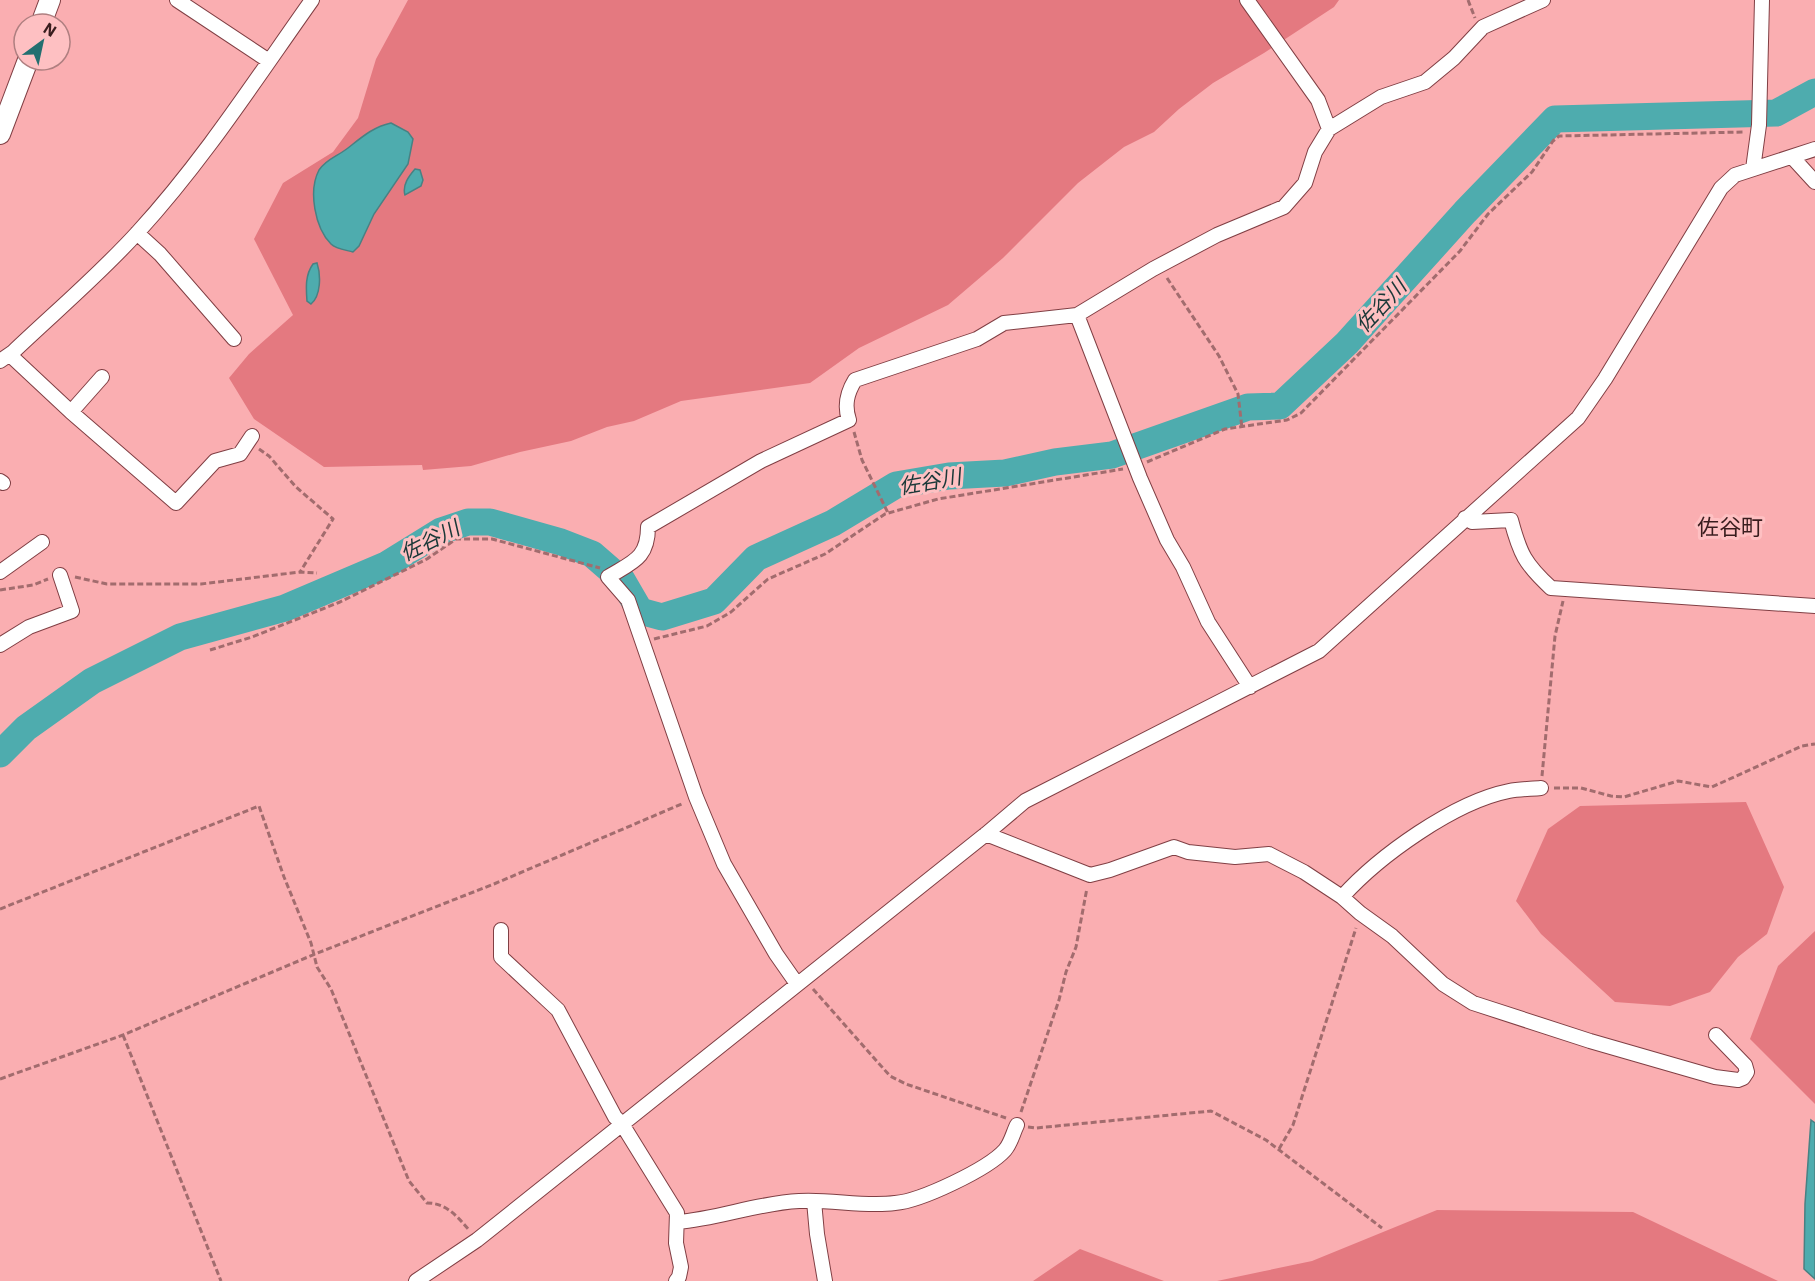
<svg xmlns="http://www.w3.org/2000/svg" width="1815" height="1281" viewBox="0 0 1815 1281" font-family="'IBM Plex Sans','Noto Sans JP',sans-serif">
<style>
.green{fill:#e47980}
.water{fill:#4eacae;stroke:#488183;stroke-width:1.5}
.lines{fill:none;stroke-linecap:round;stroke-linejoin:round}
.river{stroke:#4eacae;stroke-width:27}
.minor-casing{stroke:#803f44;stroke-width:16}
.secondary-casing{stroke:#803f44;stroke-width:22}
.path{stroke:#a26c6e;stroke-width:3;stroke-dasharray:6 3;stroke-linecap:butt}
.minor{stroke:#fff;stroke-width:14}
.secondary{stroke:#fff;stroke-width:20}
.labels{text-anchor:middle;stroke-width:6;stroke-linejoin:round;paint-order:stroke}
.water-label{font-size:21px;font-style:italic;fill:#1a3838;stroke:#fec0c2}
.quarter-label{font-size:22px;fill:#391d1e;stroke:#fec0c2}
</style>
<rect width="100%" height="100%" fill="#faaeb1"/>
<!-- green -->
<path class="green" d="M408,0H1339L1334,7L1264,53L1213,83L1179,109L1154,132L1124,147L1078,183L1003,258L948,305L859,348L810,383L681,401L634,421L607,427L571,441L520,452L471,466L423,470L422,465L324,467L254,419L229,378L249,354L293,315L254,239L283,183L333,152L358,118L376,59Z
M1746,802L1784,887L1767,934L1738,957L1710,992L1670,1006L1615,1002L1541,934L1516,901L1548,829L1580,806Z
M1815,931V1104L1750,1039L1778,966Z
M1437,1210L1633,1212L1778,1281H1217L1312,1261Z
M1080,1249L1164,1281H1033Z"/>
<!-- water -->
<path class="water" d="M391,123L408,132L413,139L408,164L374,214L359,246L353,252C346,250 336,249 331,244C315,228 308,191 319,170C326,159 338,156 348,148C362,137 373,127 391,123Z
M415,169L420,170L423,180L421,186L405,195C402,185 409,176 415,169Z
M317,263C321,275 321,296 311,304L307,301C306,288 305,275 313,264Z
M1811,1120L1815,1123V1279L1804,1269L1805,1204Z"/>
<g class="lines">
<!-- river -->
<path class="river" d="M0,754L26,728L92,681L180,637L285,608L386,565L441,531L468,522H490L561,542L592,554L622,580L640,611L662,617L714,601L756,558L833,523L896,485L949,476L1005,473L1055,462L1112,455L1248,407L1280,406L1347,343L1465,212L1555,119L1776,113L1815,92"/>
<!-- minor casing -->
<g class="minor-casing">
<path id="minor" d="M177,0L269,61
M1247,0L1318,100L1329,129
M1793,158L1815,182
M1753,169L1759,125L1762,0
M137,233L160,254L234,339
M1077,315L1140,478L1167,540L1183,567L1208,622L1250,687
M10,355L71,412L176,503L215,461L240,454L252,436
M0,361L13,352C55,312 99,275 138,232C203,161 256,79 312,0
M71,412L102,377
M0,481L3,483
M1465,518L1472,522L1511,520C1520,554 1525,564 1551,588L1815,606
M0,572L42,542
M0,645L29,627L72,611L60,575
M986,834L1090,875L1110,870L1174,847L1188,852L1235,857L1269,854L1304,872L1342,897L1360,913L1392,936L1443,984L1473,1003L1590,1041L1715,1077L1738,1080L1743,1078L1747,1072L1745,1065L1716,1035
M1342,897C1379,856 1454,802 1509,791C1519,789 1531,789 1541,788
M501,930V957L558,1010L615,1117L622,1124L677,1213L676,1243L681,1267L679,1277L676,1281
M797,984L776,954L724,864L696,797L628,600L608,577C632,562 648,559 648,527L761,461L849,420C844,405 847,393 855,380L977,339L1004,323L1077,315L1153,269L1217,235L1284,207L1305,183L1315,152L1329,129L1381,97L1425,82L1454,58L1483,27L1543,0
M814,1201L817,1234L825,1281
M677,1222C718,1219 757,1203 799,1201C831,1199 863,1207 895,1203C921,1201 988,1169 1005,1150C1011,1143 1013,1133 1017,1125
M416,1281L477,1240L986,834L1025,801L1319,651L1578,418L1605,379L1721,188L1735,175L1815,149"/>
</g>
<!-- secondary casing -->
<g class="secondary-casing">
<path id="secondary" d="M41,24L50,0
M0,134L28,60"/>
</g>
<!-- path -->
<path class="path" d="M1468,0L1475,18
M1167,278L1219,356L1238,394L1242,428
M854,432L862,460L888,513
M259,449L269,456L296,487L333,519L300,572
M1147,462L1225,429L1287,420L1301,413L1460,251L1488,214L1532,172L1553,141L1559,136L1744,132
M75,577L107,584H201L300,572L317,573
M0,590L33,585L48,579
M654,639L707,626L731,612L768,579L825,554L885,514L938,499L1123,469
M210,650L252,637L340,602L427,559L456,539H492L600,568
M1542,776L1555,636L1563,601
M1554,788H1581L1611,796L1624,797L1678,781L1712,787L1802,746L1815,744
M0,909L259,806L284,877L311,943L317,967L331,989L409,1181L427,1203C446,1203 457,1216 469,1230
M813,989L890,1076L906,1084L1006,1118
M123,1035L221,1281
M0,1079L123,1035L315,954L494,884L684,803
M1021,1112L1059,1000L1066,972L1076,947L1087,888
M1028,1127L1036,1128L1211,1111L1266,1140L1382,1228
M1279,1149L1293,1125L1356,928"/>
<!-- minor -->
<use href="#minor" class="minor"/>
<!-- secondary -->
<use href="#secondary" class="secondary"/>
</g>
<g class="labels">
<!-- water labels -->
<g class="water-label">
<text transform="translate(1381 306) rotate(-47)" y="7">佐谷川</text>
<text transform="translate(930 482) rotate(-10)" y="7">佐谷川</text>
<text transform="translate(430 541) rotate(-27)" y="7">佐谷川</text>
</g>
<!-- quarter labels -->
<g class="quarter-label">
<text x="1730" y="535">佐谷町</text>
</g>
</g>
<!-- north arrow -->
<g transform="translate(42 42) rotate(33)"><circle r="28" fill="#fec0c2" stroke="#af7f80" stroke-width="1.5"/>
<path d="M0-4.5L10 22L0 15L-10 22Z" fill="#236f70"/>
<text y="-9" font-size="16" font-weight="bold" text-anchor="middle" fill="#391d1e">N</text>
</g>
</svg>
